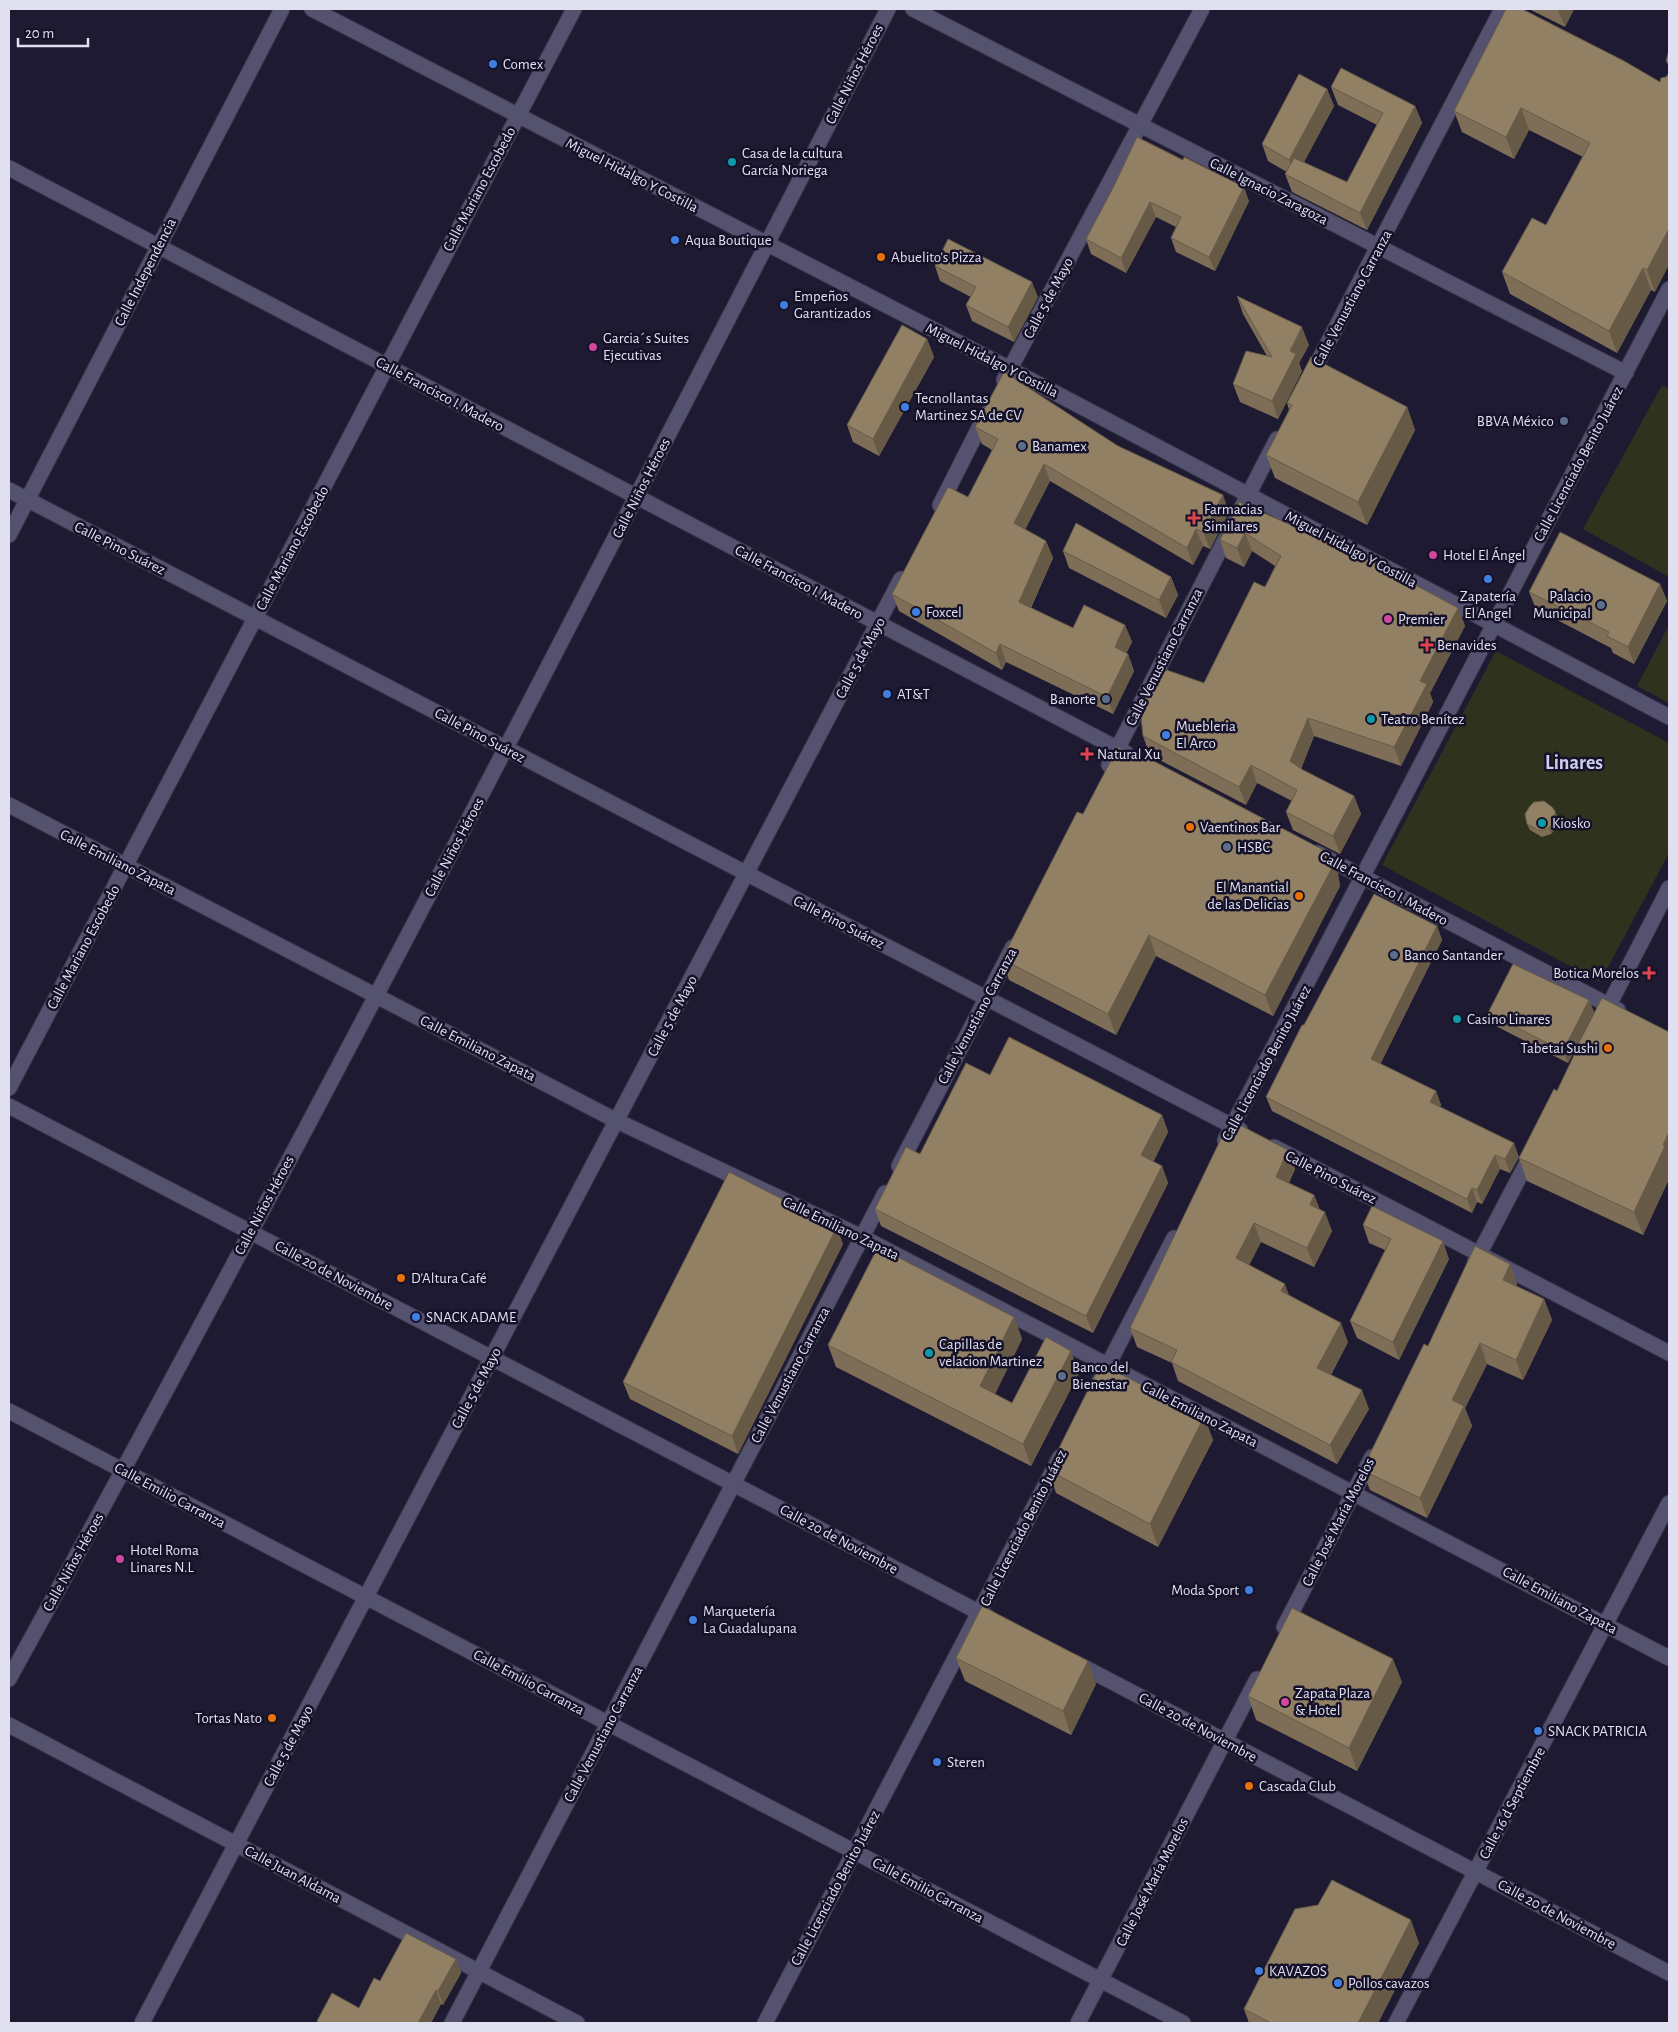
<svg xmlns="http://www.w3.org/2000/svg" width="1678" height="2032" viewBox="0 0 1678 2032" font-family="'Alegreya Sans',sans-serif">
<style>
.green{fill:#2f331d}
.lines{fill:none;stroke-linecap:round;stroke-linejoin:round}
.minor-casing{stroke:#383548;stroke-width:17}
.secondary-casing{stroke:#383548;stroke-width:17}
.minor{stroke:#54526e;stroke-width:15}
.secondary{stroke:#54526e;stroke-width:15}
.wall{fill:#7e6e57}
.shaded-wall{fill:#665a47}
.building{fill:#928065;stroke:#665a47}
.shop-dot{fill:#3f7fe0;stroke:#141128;stroke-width:2}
.culture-dot{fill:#0f9aa8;stroke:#141128;stroke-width:2}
.food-dot{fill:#e8710a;stroke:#141128;stroke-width:2}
.hotel-dot{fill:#d1479c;stroke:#141128;stroke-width:2}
.service-dot{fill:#5c6f8a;stroke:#141128;stroke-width:2}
.health-dot{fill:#e0444e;stroke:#141128;stroke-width:2}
.labels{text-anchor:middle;stroke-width:5;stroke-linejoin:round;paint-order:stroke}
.poi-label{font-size:15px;fill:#e0e0f0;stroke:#141128;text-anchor:start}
.street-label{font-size:15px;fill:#e0e0f0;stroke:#141128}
.district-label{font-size:20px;font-weight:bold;fill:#cfcdee;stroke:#141128}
</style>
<rect width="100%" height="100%" fill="#1d1a32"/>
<!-- green -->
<path class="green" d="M1662,385L1669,389V577L1583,529Z
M1669,625V703L1637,686Z
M1496,651L1669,743V853L1600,982L1382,865Z"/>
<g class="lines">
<!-- minor casing -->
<g class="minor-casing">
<path id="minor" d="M913,9L1626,373
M9,168L1126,753
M1309,379L1502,9
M1004,380L1202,9
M9,490L1240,1130
M940,505L986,414
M9,535L282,9
M1109,765L1277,439
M9,805L617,1121L862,1237L1669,1658
M1317,853L1618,1010
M1605,1013L1669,888
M9,1088L574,9
M9,1106L988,1617
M1225,1140L1669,289
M1274,1147L1669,1353
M899,1166L1013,947
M1475,1262L1532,1153
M1097,1386L1174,1238
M9,1411L1183,2023
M1284,1627L1372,1457
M1074,1662L1669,1973
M9,1679C312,1128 600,568 888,9
M9,1725L577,2023
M142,2023L901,579
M452,2023L885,1193
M765,2023L1060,1457
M1078,2023L1257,1679
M1396,2023L1669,1503"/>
</g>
<!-- secondary casing -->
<g class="secondary-casing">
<path id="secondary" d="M312,9L1010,369L1669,717"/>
</g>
<!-- minor -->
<use href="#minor" class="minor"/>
<!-- secondary -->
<use href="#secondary" class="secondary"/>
</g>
<!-- wall -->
<path class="wall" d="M1529,9H1574L1565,27Z
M1624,61L1655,292L1651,290L1617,353L1510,294L1502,272L1546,225L1583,157L1529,130L1514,159L1462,132L1454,111Z
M1331,87L1415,106L1422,123L1367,230L1292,192L1285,174L1287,172L1268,161L1262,144L1327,89L1334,106L1304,162L1347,182L1377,125L1338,105Z
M1113,188L1249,201L1215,271L1176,252L1171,238L1176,227L1156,217L1126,273L1091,254L1086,239Z
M935,266L1038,297L1014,342L972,321L966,305L971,297L940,281Z
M1237,296L1309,345L1299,363L1302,371L1278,419L1240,402L1233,384L1267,356L1243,314Z
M927,339L934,357L879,456L853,442L847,425Z
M1287,403L1407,407L1415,430L1367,525L1275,478L1266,455L1289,410Z
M975,427L1118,446L1229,512L1210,549L1203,546L1193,565L1050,481L1025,529L1046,541L1053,558L1031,608L1073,628L1125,625L1132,642L1126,653L1128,654L1134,671L1113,714L1006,662L1002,670L899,611L892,594L968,497L992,450L982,444Z
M1239,502L1458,608L1465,626L1430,693L1433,702L1401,766L1314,736L1301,769L1354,796L1361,814L1340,854L1293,830L1286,812L1292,801L1257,783L1246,805L1150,755L1143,736L1204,683L1265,587L1275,566L1252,551L1244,567L1226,558L1220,540Z
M1063,551L1171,577L1178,595L1166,618L1069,568Z
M1660,584L1667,601L1634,664L1613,653L1611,648L1536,609L1529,592Z
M1555,811L1557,817V827L1551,834L1542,837L1530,830L1527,824Z
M1083,814L1331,854L1338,874L1340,886L1273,1016L1156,956L1116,1035L1009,980L1002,959Z
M1437,926L1442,940L1380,1064L1436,1091L1441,1105L1440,1107L1519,1157L1510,1173L1500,1169L1482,1204L1477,1202L1472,1213L1272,1111L1266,1097L1304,1025Z
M1589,1000L1594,1012L1568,1063L1492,1024L1488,1013Z
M1669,1032V1179L1643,1235L1527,1181L1519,1158L1557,1091L1577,1050L1576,1048Z
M990,1075L1162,1115L1168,1132L1153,1162L1162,1166L1168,1183L1093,1333L881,1226L875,1209L920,1154Z
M1288,1150L1295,1169L1289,1183L1314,1195L1320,1210L1332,1231L1314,1267L1261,1242L1249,1265L1348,1342L1331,1375L1369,1409L1337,1464L1178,1381L1172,1363L1137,1347L1130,1328Z
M1363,1225L1449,1259L1399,1360L1357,1338L1350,1321L1385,1250L1369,1243Z
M843,1244L738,1454L630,1399L623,1382Z
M1510,1264L1517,1285V1286L1544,1299L1552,1320L1523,1380L1487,1364L1465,1408L1472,1426L1427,1518L1370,1490L1362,1470L1428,1346Z
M1014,1317L1022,1339L995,1394L1012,1403L1079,1373L1031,1466L836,1367L828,1345Z
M1204,1417L1213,1440L1158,1547L1056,1493L1048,1470Z
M956,1658L1096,1684L1071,1735L965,1681Z
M1402,1682L1357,1771L1256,1720L1248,1696Z
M1419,1943L1378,2023H1249L1244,2009Z
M456,1959L461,1973L443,2005L441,2004L431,2023H318L317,2021L359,2008L380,1981Z"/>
<!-- shaded-wall -->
<path class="shaded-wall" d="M1559,9H1574L1565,27L1558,10Z
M1327,89L1334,106L1296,177L1289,160Z
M1415,106L1422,123L1367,230L1360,213Z
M1521,108L1529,130L1514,159L1506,137Z
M1244,187L1249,201L1215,271L1209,257Z
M1150,202L1156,217L1126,273L1121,258Z
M1669,229V265L1655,292L1647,270Z
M1643,268L1651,290L1617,353L1609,331Z
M1032,282L1038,297L1014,342L1008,327Z
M1302,327L1309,345L1299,363L1302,371L1278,419L1272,401L1290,351Z
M927,339L934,357L879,456L873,439Z
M1407,407L1415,430L1367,525L1358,502Z
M1044,464L1050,481L1020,540L1014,523Z
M1223,495L1229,512L1210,549L1203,532Z
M1196,529L1203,546L1193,565L1187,548Z
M1245,533L1252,551L1244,567L1237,548Z
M1046,541L1053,558L1025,619L1019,602Z
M1171,577L1178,595L1166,618L1159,600Z
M1660,584L1667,601L1634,664L1628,647Z
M1458,608L1465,626L1430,693L1433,702L1401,766L1394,747L1420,681Z
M1125,625L1132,642L1121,664L1115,647Z
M1000,644L1006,662L1002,670L996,653Z
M1128,654L1134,671L1113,714L1107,697Z
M1308,718L1314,736L1297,779L1290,761Z
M1251,765L1257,783L1246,805L1239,787Z
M1354,796L1361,814L1340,854L1333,836Z
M1555,811L1557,817V827L1551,834L1549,828Z
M1331,854L1338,874L1340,886L1273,1016L1265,995Z
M1437,926L1442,940L1376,1073L1371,1059Z
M1149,935L1156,956L1116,1035L1108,1014Z
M1589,1000L1594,1012L1568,1063L1563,1051Z
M1436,1091L1441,1105L1435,1116L1430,1102Z
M1162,1115L1168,1132L1148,1173L1141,1155Z
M1669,1132V1179L1643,1235L1634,1212Z
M1514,1143L1519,1157L1510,1173L1505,1159Z
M1288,1150L1295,1169L1283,1195L1276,1177Z
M1495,1155L1500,1169L1482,1204L1477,1190Z
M1162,1166L1168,1183L1093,1333L1086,1316Z
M1472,1188L1477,1202L1472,1213L1467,1199Z
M1314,1195L1321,1214L1310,1205Z
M1325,1212L1332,1231L1314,1267L1307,1248Z
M1254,1223L1261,1242L1243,1277L1236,1258Z
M837,1227L843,1244L738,1454L732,1436Z
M1443,1241L1449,1259L1399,1360L1393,1342Z
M1510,1264L1517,1285L1511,1301L1503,1280Z
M1285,1284L1292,1303L1281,1291Z
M1544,1299L1552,1320L1523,1380L1516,1360Z
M1014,1317L1022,1339L988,1408L980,1386Z
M1341,1323L1348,1342L1324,1387L1317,1368Z
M1480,1343L1487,1364L1465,1408L1472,1426L1427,1518L1420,1498L1452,1400Z
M1071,1351L1079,1373L1031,1466L1023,1444Z
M1362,1390L1369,1409L1337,1464L1330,1445Z
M1204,1417L1213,1440L1158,1547L1150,1524Z
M1393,1659L1402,1682L1357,1771L1349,1748Z
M1088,1661L1096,1684L1071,1735L1063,1711Z
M1411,1920L1419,1943L1378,2023H1358Z
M456,1959L461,1973L443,2005L438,1991Z
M436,1990L441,2004L431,2023H418Z"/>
<!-- building -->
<path class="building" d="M1506,9H1522L1624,61L1660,82L1661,78L1666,77L1669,73V229L1647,270L1643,268L1609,331L1502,272L1532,218L1546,225L1590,143L1521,108L1506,137L1454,111Z
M1669,50V66V65L1666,61Z
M1341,68L1415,106L1360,213L1285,174L1294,158L1347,182L1383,113L1331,87Z
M1299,74L1327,89L1289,160L1262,144Z
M1137,137L1183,160L1184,157L1244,187L1209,257L1171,238L1181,217L1150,202L1121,258L1086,239L1113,188Z
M948,239L1032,282L1008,327L966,305L976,287L935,266Z
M1237,296L1302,327L1290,351L1296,354L1272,401L1233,384L1246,351L1272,357Z
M902,325L927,339L873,439L847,425Z
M1311,357L1407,407L1358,502L1266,455L1292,405L1287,403Z
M1004,372L1118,446L1223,495L1203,532L1196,529L1187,548L1044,464L1014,523L1046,541L1019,602L1073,628L1084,605L1125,625L1115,647L1128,654L1107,697L1000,644L996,653L892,594L948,487L968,497L998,439L975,427Z
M1239,502L1367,559L1458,608L1420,681L1427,684L1394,747L1308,718L1290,761L1303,770L1354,796L1333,836L1286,812L1297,790L1251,765L1239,787L1143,736L1140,707L1161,668L1204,683L1254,582L1265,587L1281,556L1245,533L1237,548L1220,540Z
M1076,523L1171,577L1159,600L1063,551Z
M1560,532L1660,584L1628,647L1607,636L1609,632L1529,592Z
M1118,747L1145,761L1144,756L1331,854L1333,866L1265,995L1149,935L1108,1014L1002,959L1077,812L1083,814Z
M1544,801L1552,807L1555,811V821L1549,828L1540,831L1527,824L1525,814L1530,806L1534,802Z
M1374,894L1437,926L1371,1059L1436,1091L1430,1102L1514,1143L1505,1159L1495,1155L1477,1190L1472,1188L1467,1199L1266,1097L1302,1025H1304Z
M1513,964L1589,1000L1563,1051L1488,1013Z
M1602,998L1669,1032V1132L1663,1145L1665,1146L1634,1212L1519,1158L1554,1089L1557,1091L1577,1049L1576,1048Z
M1009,1037L1162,1115L1141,1155L1162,1166L1086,1316L875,1209L906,1147L920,1154L966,1063L990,1075Z
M1230,1120L1288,1150L1276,1177L1314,1195L1310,1205L1325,1212L1307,1248L1254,1223L1236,1258L1285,1284L1281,1291L1341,1323L1317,1368L1362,1390L1330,1445L1171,1362L1177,1350L1130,1328Z
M729,1172L837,1227L732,1436L623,1382Z
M1372,1206L1443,1241L1393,1342L1350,1321L1391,1239L1363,1225Z
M1475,1246L1510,1264L1503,1280L1544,1299L1516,1360L1480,1343L1452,1400L1464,1406L1420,1498L1362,1470L1424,1344L1428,1346Z
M878,1247L1014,1317L980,1386L1012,1403L1046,1337L1071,1351L1023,1444L828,1345Z
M1101,1364L1204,1417L1150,1524L1048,1470Z
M982,1606L1088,1661L1063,1711L956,1658Z
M1292,1608L1393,1659L1349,1748L1248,1696Z
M1332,1880L1411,1920L1358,2023H1271L1244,2009L1295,1909L1318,1905Z
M406,1933L456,1959L438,1991L436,1990L418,2023H321L317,2021L332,1993L359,2008L374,1978L380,1981Z"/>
<!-- markers -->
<g class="shop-dot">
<circle cx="493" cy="64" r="5"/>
<circle cx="675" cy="240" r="5"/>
<circle cx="784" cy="305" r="5"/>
<circle cx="905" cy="407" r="5"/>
<circle cx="1488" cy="579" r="5"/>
<circle cx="916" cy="612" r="5"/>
<circle cx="887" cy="694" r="5"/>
<circle cx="1166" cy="735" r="5"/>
<circle cx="416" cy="1317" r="5"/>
<circle cx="1249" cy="1590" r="5"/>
<circle cx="693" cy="1620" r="5"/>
<circle cx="1538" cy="1731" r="5"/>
<circle cx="937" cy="1762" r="5"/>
<circle cx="1259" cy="1971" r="5"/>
<circle cx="1338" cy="1983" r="5"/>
</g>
<g class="culture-dot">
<circle cx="732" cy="162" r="5"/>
<circle cx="1371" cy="719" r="5"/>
<circle cx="1542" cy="823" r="5"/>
<circle cx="1457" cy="1019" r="5"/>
<circle cx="929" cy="1353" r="5"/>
</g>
<g class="food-dot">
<circle cx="881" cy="257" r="5"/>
<circle cx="1190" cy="827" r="5"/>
<circle cx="1299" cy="896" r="5"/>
<circle cx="1608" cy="1048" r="5"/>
<circle cx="401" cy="1278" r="5"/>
<circle cx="272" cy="1718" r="5"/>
<circle cx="1249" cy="1786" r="5"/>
</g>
<g class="hotel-dot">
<circle cx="593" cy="347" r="5"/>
<circle cx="1433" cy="555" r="5"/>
<circle cx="1388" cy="619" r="5"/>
<circle cx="120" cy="1559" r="5"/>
<circle cx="1285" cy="1702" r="5"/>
</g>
<g class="service-dot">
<circle cx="1564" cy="421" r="5"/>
<circle cx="1022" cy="446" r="5"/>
<circle cx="1601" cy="605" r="5"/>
<circle cx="1106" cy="699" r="5"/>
<circle cx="1227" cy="847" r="5"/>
<circle cx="1394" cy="955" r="5"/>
<circle cx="1062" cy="1376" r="5"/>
</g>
<g class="health-dot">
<path d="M1191.5 510.5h5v5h5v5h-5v5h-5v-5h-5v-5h5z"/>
<path d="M1424.5 637.5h5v5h5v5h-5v5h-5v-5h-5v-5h5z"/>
<path d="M1084.5 746.5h5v5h5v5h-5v5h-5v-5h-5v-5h5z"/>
<path d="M1646.5 965.5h5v5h5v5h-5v5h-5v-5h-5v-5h5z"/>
</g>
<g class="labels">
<!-- poi labels -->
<g class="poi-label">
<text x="503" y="69">Comex</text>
<text x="742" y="158">Casa de la cultura<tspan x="742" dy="17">García Noriega</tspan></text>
<text x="685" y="245">Aqua Boutique</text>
<text x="891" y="262">Abuelito's Pizza</text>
<text x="794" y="301">Empeños<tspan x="794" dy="17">Garantizados</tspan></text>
<text x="603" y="343">Garcia´s Suites<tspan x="603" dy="17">Ejecutivas</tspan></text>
<text x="915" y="403">Tecnollantas<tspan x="915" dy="17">Martinez SA de CV</tspan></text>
<text x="1554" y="426" text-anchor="end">BBVA México</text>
<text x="1032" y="451">Banamex</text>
<text x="1204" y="514">Farmacias<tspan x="1204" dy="17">Similares</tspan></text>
<text x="1443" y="560">Hotel El Ángel</text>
<text x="1488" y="601" text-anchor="middle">Zapatería<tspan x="1488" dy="17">El Angel</tspan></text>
<text x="1591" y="601" text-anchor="end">Palacio<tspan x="1591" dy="17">Municipal</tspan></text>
<text x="926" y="617">Foxcel</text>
<text x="1398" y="624">Premier</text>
<text x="1437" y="650">Benavides</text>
<text x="897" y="699">AT&amp;T</text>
<text x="1096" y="704" text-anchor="end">Banorte</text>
<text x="1381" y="724">Teatro Benítez</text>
<text x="1176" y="731">Muebleria<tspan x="1176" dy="17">El Arco</tspan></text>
<text x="1097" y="759">Natural Xu</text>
<text x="1552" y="828">Kiosko</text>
<text x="1200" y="832">Vaentinos Bar</text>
<text x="1237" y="852">HSBC</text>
<text x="1289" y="892" text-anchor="end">El Manantial<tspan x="1289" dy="17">de las Delicias</tspan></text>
<text x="1404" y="960">Banco Santander</text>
<text x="1639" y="978" text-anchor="end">Botica Morelos</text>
<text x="1467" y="1024">Casino Linares</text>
<text x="1598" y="1053" text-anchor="end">Tabetai Sushi</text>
<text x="411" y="1283">D'Altura Café</text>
<text x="426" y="1322">SNACK ADAME</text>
<text x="939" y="1349">Capillas de<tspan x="939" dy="17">velacion Martinez</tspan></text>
<text x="1072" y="1372">Banco del<tspan x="1072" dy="17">Bienestar</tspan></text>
<text x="130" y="1555">Hotel Roma<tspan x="130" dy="17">Linares N.L</tspan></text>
<text x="1239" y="1595" text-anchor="end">Moda Sport</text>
<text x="703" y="1616">Marquetería<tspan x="703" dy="17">La Guadalupana</tspan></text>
<text x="1295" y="1698">Zapata Plaza<tspan x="1295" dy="17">&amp; Hotel</tspan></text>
<text x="262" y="1723" text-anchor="end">Tortas Nato</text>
<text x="1548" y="1736">SNACK PATRICIA</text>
<text x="947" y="1767">Steren</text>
<text x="1259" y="1791">Cascada Club</text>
<text x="1269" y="1976">KAVAZOS</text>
<text x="1348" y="1988">Pollos cavazos</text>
</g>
<!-- street labels -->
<g class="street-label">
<text transform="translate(854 74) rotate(-63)" y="5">Calle Niños Héroes</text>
<text transform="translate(632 175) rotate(27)" y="5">Miguel Hidalgo Y Costilla</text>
<text transform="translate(479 189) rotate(-62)" y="5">Calle Mariano Escobedo</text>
<text transform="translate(1269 191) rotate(27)" y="5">Calle Ignacio Zaragoza</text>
<text transform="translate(145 272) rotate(-63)" y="5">Calle Independencia</text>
<text transform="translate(1048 298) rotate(-62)" y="5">Calle 5 de Mayo</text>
<text transform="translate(1352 298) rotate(-62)" y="5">Calle Venustiano Carranza</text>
<text transform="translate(992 360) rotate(27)" y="5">Miguel Hidalgo Y Costilla</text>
<text transform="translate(440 394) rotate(28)" y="5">Calle Francisco I. Madero</text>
<text transform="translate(1578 464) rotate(-62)" y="5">Calle Licenciado Benito Juárez</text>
<text transform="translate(641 488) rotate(-63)" y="5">Calle Niños Héroes</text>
<text transform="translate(120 548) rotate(27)" y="5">Calle Pino Suárez</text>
<text transform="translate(292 548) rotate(-62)" y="5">Calle Mariano Escobedo</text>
<text transform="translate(1351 549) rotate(28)" y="5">Miguel Hidalgo Y Costilla</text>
<text transform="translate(799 582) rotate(28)" y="5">Calle Francisco I. Madero</text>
<text transform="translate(1164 657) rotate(-63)" y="5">Calle Venustiano Carranza</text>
<text transform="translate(860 658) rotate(-62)" y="5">Calle 5 de Mayo</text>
<text transform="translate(480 735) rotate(28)" y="5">Calle Pino Suárez</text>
<text transform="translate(454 847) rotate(-62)" y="5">Calle Niños Héroes</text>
<text transform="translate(118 862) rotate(27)" y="5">Calle Emiliano Zapata</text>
<text transform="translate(1384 888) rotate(28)" y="5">Calle Francisco I. Madero</text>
<text transform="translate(839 922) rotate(27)" y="5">Calle Pino Suárez</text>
<text transform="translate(83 947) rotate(-62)" y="5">Calle Mariano Escobedo</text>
<text transform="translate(672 1016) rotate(-62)" y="5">Calle 5 de Mayo</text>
<text transform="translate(977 1016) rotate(-62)" y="5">Calle Venustiano Carranza</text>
<text transform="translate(478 1048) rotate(27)" y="5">Calle Emiliano Zapata</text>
<text transform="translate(1266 1063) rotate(-62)" y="5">Calle Licenciado Benito Juárez</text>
<text transform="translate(1331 1177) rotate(27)" y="5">Calle Pino Suárez</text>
<text transform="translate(264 1205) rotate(-62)" y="5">Calle Niños Héroes</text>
<text transform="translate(841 1228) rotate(26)" y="5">Calle Emiliano Zapata</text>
<text transform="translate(334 1275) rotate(28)" y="5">Calle 20 de Noviembre</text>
<text transform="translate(790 1375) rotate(-62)" y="5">Calle Venustiano Carranza</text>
<text transform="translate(476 1388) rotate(-62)" y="5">Calle 5 de Mayo</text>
<text transform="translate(1200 1414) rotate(27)" y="5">Calle Emiliano Zapata</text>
<text transform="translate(170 1495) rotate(28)" y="5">Calle Emilio Carranza</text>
<text transform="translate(1338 1522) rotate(-63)" y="5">Calle José María Morelos</text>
<text transform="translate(1023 1528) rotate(-63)" y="5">Calle Licenciado Benito Juárez</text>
<text transform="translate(839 1539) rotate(28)" y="5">Calle 20 de Noviembre</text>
<text transform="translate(73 1562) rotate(-61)" y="5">Calle Niños Héroes</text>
<text transform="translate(1560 1600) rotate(28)" y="5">Calle Emiliano Zapata</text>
<text transform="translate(529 1682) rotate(28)" y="5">Calle Emilio Carranza</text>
<text transform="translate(1198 1727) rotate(28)" y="5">Calle 20 de Noviembre</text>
<text transform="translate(603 1734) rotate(-62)" y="5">Calle Venustiano Carranza</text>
<text transform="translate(288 1746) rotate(-62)" y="5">Calle 5 de Mayo</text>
<text transform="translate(1512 1803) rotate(-62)" y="5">Calle 16 d Septiembre</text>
<text transform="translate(293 1874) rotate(28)" y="5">Calle Juan Aldama</text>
<text transform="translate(1152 1882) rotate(-63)" y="5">Calle José María Morelos</text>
<text transform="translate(835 1888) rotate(-62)" y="5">Calle Licenciado Benito Juárez</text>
<text transform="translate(928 1890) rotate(28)" y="5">Calle Emilio Carranza</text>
<text transform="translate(1557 1914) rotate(28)" y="5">Calle 20 de Noviembre</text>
</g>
<!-- district labels -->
<g class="district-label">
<text x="1574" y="769">Linares</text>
</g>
</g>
<!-- border -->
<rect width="1678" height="2032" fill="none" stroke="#e0e0f0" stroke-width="20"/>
<!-- scale -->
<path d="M18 38v8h70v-8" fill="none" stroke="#e0e0f0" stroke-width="2.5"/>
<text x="25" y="38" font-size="15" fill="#e0e0f0" stroke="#141128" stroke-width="4" paint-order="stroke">20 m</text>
</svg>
